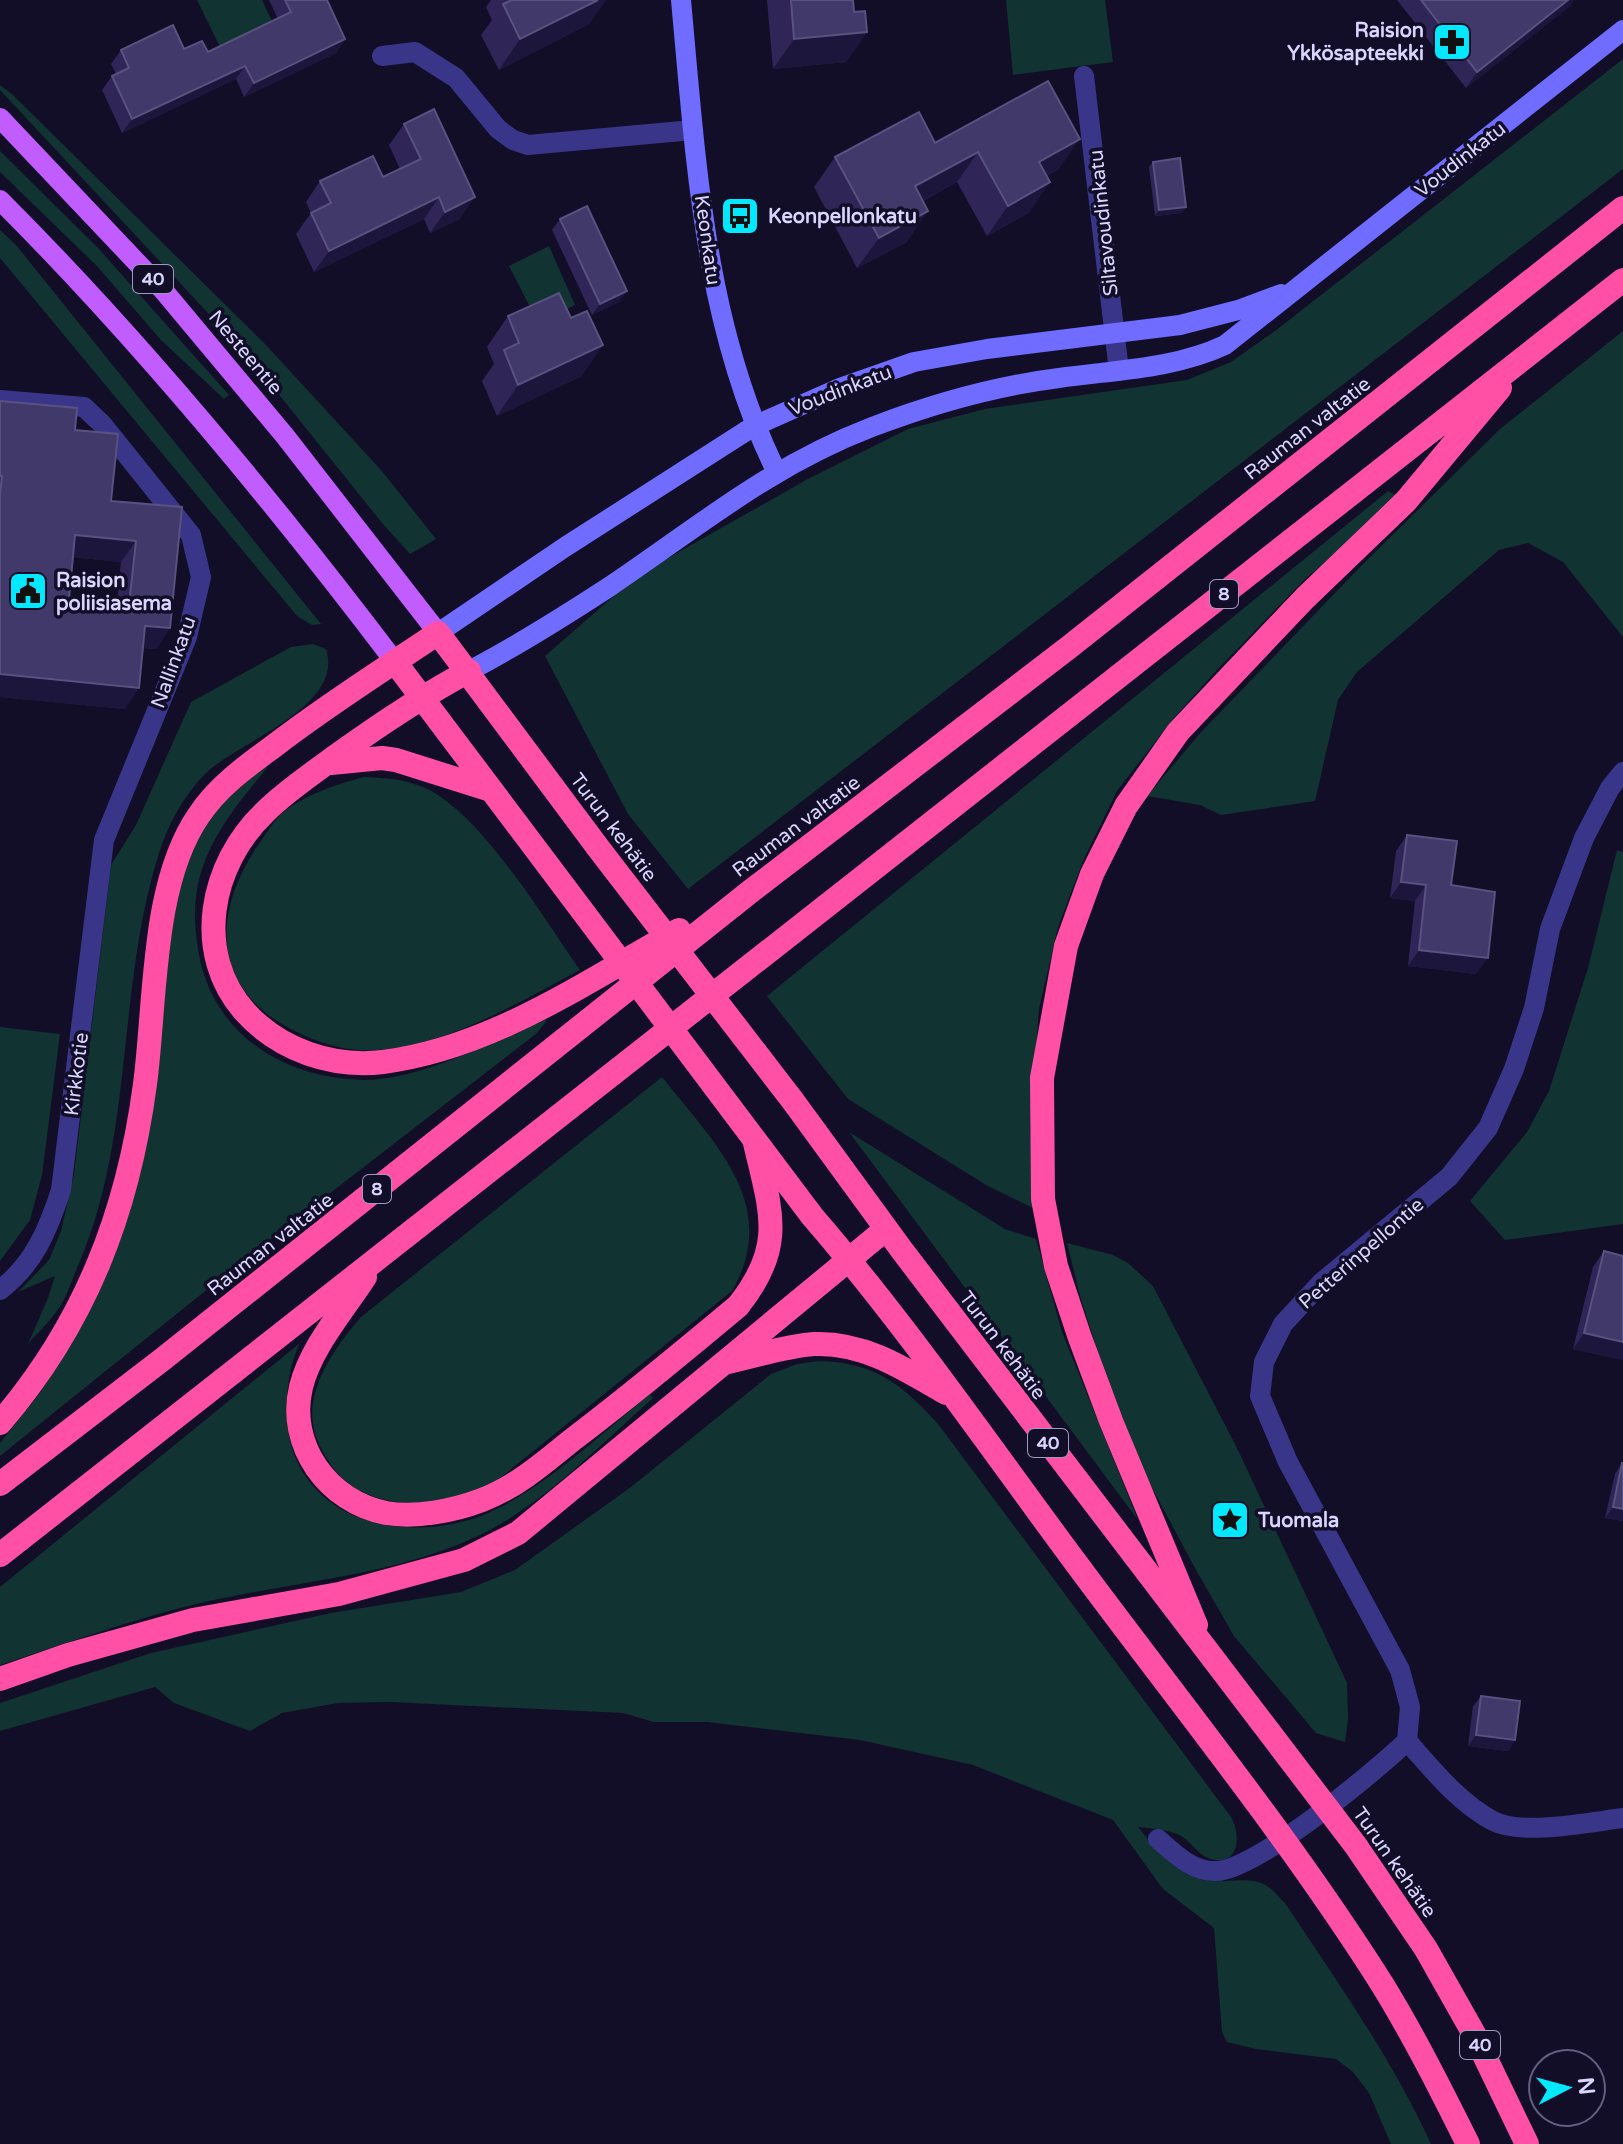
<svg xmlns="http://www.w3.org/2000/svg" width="1623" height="2144" viewBox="0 0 1623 2144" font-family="'Varela Round',sans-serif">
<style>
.green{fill:#113331}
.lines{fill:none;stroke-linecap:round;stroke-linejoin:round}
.street{stroke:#39368a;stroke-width:20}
.secondary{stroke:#6f6cff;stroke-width:20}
.primary{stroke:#c15cff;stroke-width:20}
.highway{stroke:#ff50a6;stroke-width:24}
.wall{fill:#2f2657;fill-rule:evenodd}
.shaded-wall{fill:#1c153c}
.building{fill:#413969;stroke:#595180;stroke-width:2;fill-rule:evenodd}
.labels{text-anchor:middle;stroke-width:7;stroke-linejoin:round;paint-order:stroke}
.shield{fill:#120e28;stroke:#9e99be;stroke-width:2}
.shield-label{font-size:18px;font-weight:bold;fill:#dad5ff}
.poi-label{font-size:20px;font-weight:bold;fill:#dad5ff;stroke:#120e28;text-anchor:start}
.street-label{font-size:20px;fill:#dad5ff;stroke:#120e28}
</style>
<rect width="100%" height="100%" fill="#120e28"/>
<!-- green -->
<path class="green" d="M197,0H262L272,21L220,47Z
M1006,0H1105L1113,62L1013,75Z
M1623,59V169L688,889L628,814L545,656L638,575L806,480L908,429L985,409L1187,380L1231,362L1275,331Z
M0,85L13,95L266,345L381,470L436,539L410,554L382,523L248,356L0,90Z
M0,151L98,248L229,395L224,399L161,340L96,265L0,172Z
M0,230L16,245L321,624L312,625L297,616L0,258Z
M549,246L575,305L538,323L509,266Z
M1623,331V637L1563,562L1528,543L1499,550L1357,672L1338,700L1315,801L1221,815L1200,805L1147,796L1202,731L1363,564L1500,429Z
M1388,491L1395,495L1356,536L1306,578L1217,670L1173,719L1117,791L1083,861L1058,927L1039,1009L1030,1126L1035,1209L986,1185L848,1099L767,996Z
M313,644L326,649C345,708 237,741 204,775C183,797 168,824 159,853C116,988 135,1137 77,1268C71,1282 66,1300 56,1312C48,1324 37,1333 28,1344L48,1298L55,1276L18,1292L49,1260L61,1231L74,1174L111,865L136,825L191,702L291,647Z
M263,760L267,768C240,801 212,833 200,876C194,896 194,921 197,942C207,1030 279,1078 363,1080C416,1081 495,1043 541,1018L547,1020L537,1033L245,1259L0,1456V1443L40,1393L90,1310L118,1246L166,943L193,833Z
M364,777C385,778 406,779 425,788C481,813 544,919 580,970C520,1002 446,1046 377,1050C348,1052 320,1044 295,1031C214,992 210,918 256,848C265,836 274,819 286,810C309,793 338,784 364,777Z
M1617,850L1623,852V1224L1505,1240L1470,1201L1527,1132L1549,1091L1588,968Z
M0,1027L60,1034L42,1175L30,1220L0,1261Z
M662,1077C713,1142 782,1204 732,1291L490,1486C432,1511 353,1515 322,1450C312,1432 309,1411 316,1390C324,1363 342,1339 361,1317Z
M849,1132L1005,1229L1036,1239L1062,1332L1138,1520Z
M1067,1243L1113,1255L1128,1263L1153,1286L1238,1450L1347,1683L1348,1719L1345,1742L1316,1733L1234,1636L1196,1570L1143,1471L1112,1396L1080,1296Z
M300,1343C290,1364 287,1384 287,1408C285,1507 380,1544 465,1521C527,1505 600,1435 650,1394L653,1398C600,1445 546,1502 482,1534C391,1578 289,1581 192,1605C127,1621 64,1644 0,1665V1587Z
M818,1361C874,1362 902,1384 938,1424L1231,1817C1241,1834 1240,1867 1211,1859C1197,1855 1193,1843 1181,1836C1171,1830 1149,1828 1138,1827C1154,1847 1174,1872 1199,1879C1221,1886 1247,1874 1267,1886C1274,1890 1279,1898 1285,1903C1337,1982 1392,2058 1431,2144H1391L1369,2093L1353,2072L1336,2059L1256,2049L1227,2042L1222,2032L1214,1928L1163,1889L1113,1820L973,1765L860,1740L707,1722H654L623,1713L390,1702L338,1703L282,1713L250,1731L174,1703L155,1687L0,1731V1703L151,1653L331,1613L461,1592L515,1570L631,1487L771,1374L797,1364Z"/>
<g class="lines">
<!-- street -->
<path class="street" d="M382,56L415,52L456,78L498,129L513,140L528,145L693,130
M1084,76L1119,371
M0,400L84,407L102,424L191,535L201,577L187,637L104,840L61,1190C48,1230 34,1264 0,1290
M1407,1741L1410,1707L1400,1670L1288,1462L1260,1396L1264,1362L1283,1324L1321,1283L1449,1177L1488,1128L1514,1069L1534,1008L1550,929L1584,838L1610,788L1623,772
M1407,1741C1433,1770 1458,1802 1493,1821C1522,1836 1590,1822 1623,1818
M1158,1839C1174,1853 1192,1872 1216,1871C1255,1871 1376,1771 1407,1741"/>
<!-- secondary -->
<path class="secondary" d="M681,0C696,162 704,323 776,471
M438,633L565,547L754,426L840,388L914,362L987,349L1180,325L1238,310L1281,294
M469,671C517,646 563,617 609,587C698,527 770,466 872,427C932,404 995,386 1059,378C1115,370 1174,369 1225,345L1623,30"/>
<!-- primary -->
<path class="primary" d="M0,118L163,290L285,436L438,633
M0,200C143,343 273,501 395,662"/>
<!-- highway -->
<path class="highway" d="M395,662L812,1216C907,1326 989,1446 1076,1563C1179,1702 1289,1837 1382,1984C1414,2036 1441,2090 1468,2144
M469,671C422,696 379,725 336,756C312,774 286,791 265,812C210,864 192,954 246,1013C280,1050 332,1068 383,1062C492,1048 585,982 679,930
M331,763L382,758L396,760L491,790
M365,1277C343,1311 311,1347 301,1387C287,1445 328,1502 386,1513C416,1518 453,1511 482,1500C516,1487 544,1463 572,1440C629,1397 683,1352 738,1306C786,1246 771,1212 755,1143
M728,1362C756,1356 785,1346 814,1344C864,1342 905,1369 946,1393
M0,1423C85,1324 128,1213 145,1084C156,1002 151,884 199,815C218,786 247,766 274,746C327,705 383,670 438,633L599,849L793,1101L901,1249L1356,1846L1426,1949L1474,2034L1527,2144
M0,1484L163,1359L751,891L1068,648L1623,208
M0,1555L1623,280
M1196,1625L1111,1421L1080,1338L1056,1266L1043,1199L1042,1078L1066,946L1092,874L1126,806L1178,732L1305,598L1406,501L1500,388
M0,1679L68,1655L193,1620L339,1594L464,1560L518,1533L886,1229"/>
</g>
<!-- wall -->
<path class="wall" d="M269,0H327L345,39L336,53L244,97L236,79L122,133L102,90L112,76L116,74L111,64L121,50L184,49L208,52L278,19Z
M491,0H606L589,24L499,70L481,35L492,20L486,7Z
M767,0H853L854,12L867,32L846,62L773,69Z
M1397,0H1568L1570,6L1466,88Z
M404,124L460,219L430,233L424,219L314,272L296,234L311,213L306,202L320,181L383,177L400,169L389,145Z
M935,143L1059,169L1047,176L1029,213L987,236L957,182L923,201L907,242L857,268L814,187L835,157Z
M1153,162L1186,207L1182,213L1155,216L1149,167Z
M560,219L619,302L592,315L552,230Z
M508,316L582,376L497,416L482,381L494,364L487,347Z
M0,401L75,430L111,501L182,507L170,628L156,649L143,648L125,709L0,697ZM73,557L121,562L117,604L69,599Z
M1407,835L1451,885L1476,974L1408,966L1415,901L1390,898L1396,851Z
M1604,1251L1623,1256V1360L1573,1349L1593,1267Z
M1622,1463L1623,1521L1605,1518L1615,1474Z
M1481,1696L1515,1740L1508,1751L1468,1746L1473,1706Z"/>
<!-- shaded-wall -->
<path class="shaded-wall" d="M598,0H606L589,24L499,70L520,39Z
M1568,0H1574L1570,6L1466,88L1477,72Z
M867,32L846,62L773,69L794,39Z
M345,39L336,53L244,97L254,83Z
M245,66L236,79L122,133L132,119Z
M1080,139L1059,169L1018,192L1039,162Z
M978,152L957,182L894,216L915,186Z
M1050,182L1029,213L987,236L1008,206Z
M439,197L424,219L314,272L329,251Z
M475,197L460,219L430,233L445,212Z
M1186,207L1182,213L1155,216L1159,210Z
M928,211L907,242L857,268L879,238Z
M627,291L619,302L592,315L600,304Z
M603,345L582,376L497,416L518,385Z
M75,535L136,541L121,562L60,556Z
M145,626L170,628L156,649L130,647Z
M0,674L139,688L125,709L0,697Z
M1401,882L1426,885L1415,901L1390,898Z
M1419,950L1488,958L1476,974L1408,966Z
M1584,1333L1623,1342V1360L1573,1349Z
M1613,1507L1623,1509V1521L1605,1518Z
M1476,1735L1515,1740L1508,1751L1468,1746Z"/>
<!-- building -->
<path class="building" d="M285,0H327L345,39L254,83L245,66L132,119L112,76L129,68L121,50L173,25L184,49L202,41L208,52L291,12Z
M512,0H598L520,39L503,4Z
M791,0H853L854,12L865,11L867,32L794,39Z
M1421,0H1568L1477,72Z
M1048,81L1080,139L1039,162L1050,182L1008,206L978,152L915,186L928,211L879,238L835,157L919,112L935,143Z
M434,109L475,197L445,212L439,197L329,251L311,213L331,203L320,181L373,156L383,177L421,159L404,124Z
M1180,158L1186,207L1159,210L1153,162Z
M587,206L627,291L600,304L560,219Z
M559,293L571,318L587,311L603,345L518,385L504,350L519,343L508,316Z
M0,401L77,408L75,430L118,434L111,501L182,507L170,628L145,626L139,688L0,674V495L2,476H0ZM75,535L136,541L129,605L69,599Z
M1407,835L1457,841L1451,885L1495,892L1488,958L1419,950L1426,885L1401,882Z
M1604,1251L1623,1256V1342L1584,1333Z
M1622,1463H1623V1509L1613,1507Z
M1481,1696L1520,1701L1515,1740L1476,1735Z"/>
<!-- icons -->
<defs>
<g id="pharmacy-square" transform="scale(2)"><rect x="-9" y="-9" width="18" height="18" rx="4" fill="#01e8ff" stroke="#120e28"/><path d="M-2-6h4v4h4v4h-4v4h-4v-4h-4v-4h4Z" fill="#111"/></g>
<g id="bus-square" transform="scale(2)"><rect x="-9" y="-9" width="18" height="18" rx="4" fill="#01e8ff" stroke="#120e28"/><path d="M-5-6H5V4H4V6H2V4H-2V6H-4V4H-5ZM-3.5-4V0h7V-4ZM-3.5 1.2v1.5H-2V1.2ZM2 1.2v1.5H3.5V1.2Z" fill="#111"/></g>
<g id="civic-square" transform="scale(2)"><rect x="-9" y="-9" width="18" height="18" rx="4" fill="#01e8ff" stroke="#120e28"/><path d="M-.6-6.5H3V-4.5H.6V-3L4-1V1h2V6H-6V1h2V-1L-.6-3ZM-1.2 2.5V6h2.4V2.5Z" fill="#111"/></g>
<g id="sight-square" transform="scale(2)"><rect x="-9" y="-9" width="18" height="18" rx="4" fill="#01e8ff" stroke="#120e28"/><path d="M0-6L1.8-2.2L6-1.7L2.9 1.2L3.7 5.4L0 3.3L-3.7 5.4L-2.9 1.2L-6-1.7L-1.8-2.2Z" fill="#111"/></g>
</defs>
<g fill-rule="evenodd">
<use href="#pharmacy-square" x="1452" y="42"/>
<use href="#bus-square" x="740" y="216"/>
<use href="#civic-square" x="28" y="591"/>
<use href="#sight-square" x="1230" y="1520"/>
</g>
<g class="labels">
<!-- shield labels -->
<g class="shield">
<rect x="133" y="265" width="40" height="28" rx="6"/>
<rect x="1210" y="580" width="28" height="28" rx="6"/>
<rect x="363" y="1175" width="28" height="28" rx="6"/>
<rect x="1028" y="1429" width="40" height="28" rx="6"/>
<rect x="1460" y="2031" width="40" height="28" rx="6"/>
</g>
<g class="shield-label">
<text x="153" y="285">40</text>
<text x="1224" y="600">8</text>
<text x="377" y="1195">8</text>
<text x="1048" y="1449">40</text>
<text x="1480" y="2051">40</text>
</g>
<!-- poi labels -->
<g class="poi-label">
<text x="1424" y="37" text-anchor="end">Raision<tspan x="1424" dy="23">Ykkösapteekki</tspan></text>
<text x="768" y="223">Keonpellonkatu</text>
<text x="56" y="587">Raision<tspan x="56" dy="23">poliisiasema</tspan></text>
<text x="1258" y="1527">Tuomala</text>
</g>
<!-- street labels -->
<g class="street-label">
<text transform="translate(1460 159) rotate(-38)" y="7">Voudinkatu</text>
<text transform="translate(1103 223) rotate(-96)" y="7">Siltavoudinkatu</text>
<text transform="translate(708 240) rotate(82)" y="7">Keonkatu</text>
<text transform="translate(246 352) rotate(50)" y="7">Nesteentie</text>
<text transform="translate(840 390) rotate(-21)" y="7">Voudinkatu</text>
<text transform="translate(1307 428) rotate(-38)" y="7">Rauman valtatie</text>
<text transform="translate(173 662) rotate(-70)" y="7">Nallinkatu</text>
<text transform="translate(796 826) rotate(-37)" y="7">Rauman valtatie</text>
<text transform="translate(614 827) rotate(53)" y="7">Turun kehätie</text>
<text transform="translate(76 1074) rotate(-83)" y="7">Kirkkotie</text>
<text transform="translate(270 1244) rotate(-38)" y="7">Rauman valtatie</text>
<text transform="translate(1361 1253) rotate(-41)" y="7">Petterinpellontie</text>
<text transform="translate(1003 1345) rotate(53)" y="7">Turun kehätie</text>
<text transform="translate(1395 1862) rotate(55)" y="7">Turun kehätie</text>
</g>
</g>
<!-- north arrow -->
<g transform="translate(1567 2088) rotate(84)"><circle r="38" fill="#120e28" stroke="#625e7e" stroke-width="2"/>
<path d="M0-6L14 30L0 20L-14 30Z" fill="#01e8ff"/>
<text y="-12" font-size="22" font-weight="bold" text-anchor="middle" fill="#dad5ff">N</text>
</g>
</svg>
